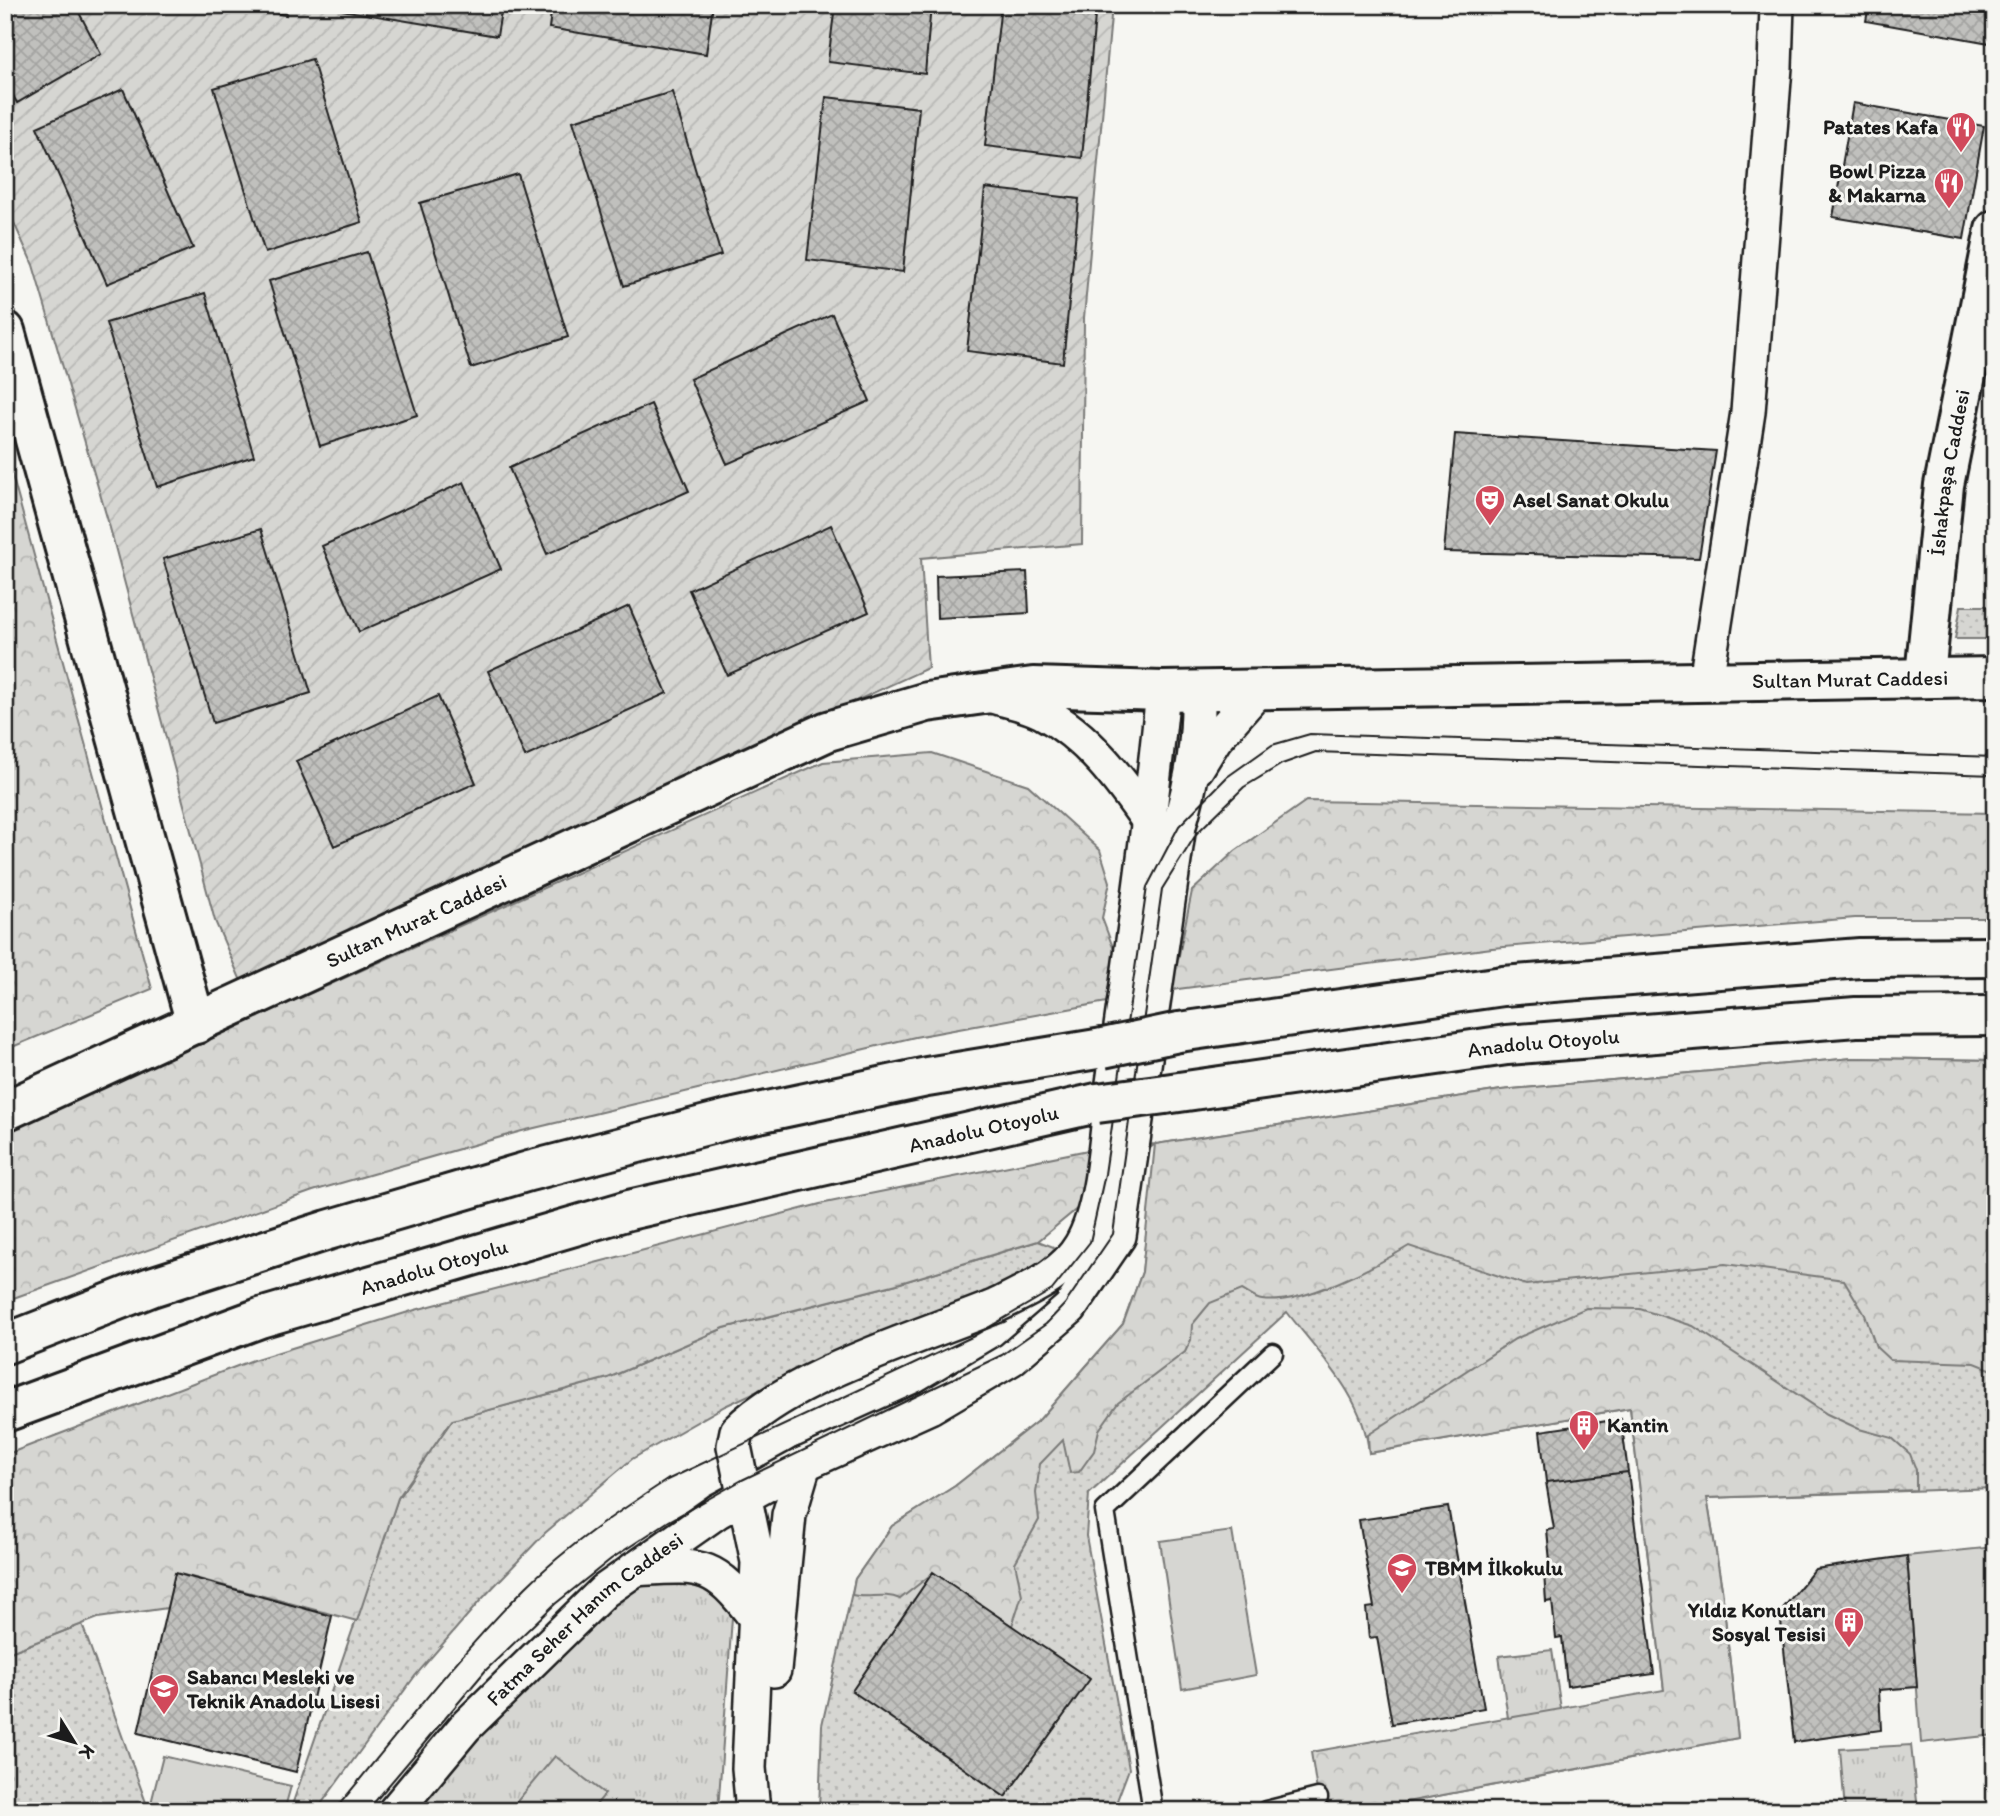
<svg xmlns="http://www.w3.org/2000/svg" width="2000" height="1816" viewBox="0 0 2000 1816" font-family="Itim,sans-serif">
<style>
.grass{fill:url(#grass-dots);stroke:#797977;stroke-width:2}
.forest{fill:url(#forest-crowns);stroke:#797977;stroke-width:2}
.park{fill:url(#park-tufts);stroke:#797977;stroke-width:2}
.garden{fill:url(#garden-furrows);stroke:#797977;stroke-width:2}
.pitch{fill:#d6d6d2;stroke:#797977;stroke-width:2}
.building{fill:url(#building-cross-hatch);stroke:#1c1c1c;stroke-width:2}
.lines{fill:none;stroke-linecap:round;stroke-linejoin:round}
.service-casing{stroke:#1c1c1c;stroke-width:23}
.minor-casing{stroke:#1c1c1c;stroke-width:38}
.primary-casing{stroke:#1c1c1c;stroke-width:44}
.motorway-casing{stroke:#1c1c1c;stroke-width:44}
.service{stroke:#f6f6f2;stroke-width:18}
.minor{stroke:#f6f6f2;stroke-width:33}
.primary{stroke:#f6f6f2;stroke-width:38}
.motorway{stroke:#f6f6f2;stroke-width:38}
.tram{stroke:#1c1c1c;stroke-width:2}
.motorway-bridge-casing{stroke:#1c1c1c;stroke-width:44;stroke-linecap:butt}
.motorway-bridge{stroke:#f6f6f2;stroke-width:38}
.labels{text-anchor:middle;stroke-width:6;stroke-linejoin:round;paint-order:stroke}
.poi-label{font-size:21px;font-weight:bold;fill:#1c1c1c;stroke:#f6f6f2;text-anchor:start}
.street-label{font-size:21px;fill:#1c1c1c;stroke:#f6f6f2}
</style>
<defs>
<pattern id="grass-dots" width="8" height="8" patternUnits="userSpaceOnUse" patternTransform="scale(1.75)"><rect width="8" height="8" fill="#d6d6d2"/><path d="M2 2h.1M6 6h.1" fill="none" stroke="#b7b7b4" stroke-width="1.8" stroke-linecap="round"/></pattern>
<pattern id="forest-crowns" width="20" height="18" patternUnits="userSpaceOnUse" patternTransform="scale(1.75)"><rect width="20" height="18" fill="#d6d6d2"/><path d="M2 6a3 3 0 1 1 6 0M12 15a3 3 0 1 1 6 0" fill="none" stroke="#b7b7b4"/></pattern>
<pattern id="park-tufts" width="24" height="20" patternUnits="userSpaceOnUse" patternTransform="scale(1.75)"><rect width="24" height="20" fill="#d6d6d2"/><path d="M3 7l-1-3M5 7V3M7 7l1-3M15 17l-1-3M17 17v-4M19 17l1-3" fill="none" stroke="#b7b7b4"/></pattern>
<pattern id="garden-furrows" width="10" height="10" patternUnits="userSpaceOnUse" patternTransform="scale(1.75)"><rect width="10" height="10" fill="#d6d6d2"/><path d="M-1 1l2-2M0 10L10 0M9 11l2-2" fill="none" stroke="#b7b7b4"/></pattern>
<pattern id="building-cross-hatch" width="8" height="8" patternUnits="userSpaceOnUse" patternTransform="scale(1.75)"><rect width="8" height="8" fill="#c0c0bd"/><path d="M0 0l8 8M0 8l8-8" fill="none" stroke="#a4a4a2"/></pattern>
</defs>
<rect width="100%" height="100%" fill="#f6f6f2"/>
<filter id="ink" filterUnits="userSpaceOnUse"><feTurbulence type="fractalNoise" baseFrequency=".0143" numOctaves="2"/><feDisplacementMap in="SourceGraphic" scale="14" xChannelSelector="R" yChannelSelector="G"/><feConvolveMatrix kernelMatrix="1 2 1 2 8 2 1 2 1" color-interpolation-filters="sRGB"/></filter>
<g filter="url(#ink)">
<!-- grass -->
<path class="grass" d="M1961,606H1995V639H1955Z
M1853,1058L1995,1060V1488L1707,1498L1722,1589L1738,1738L1360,1811H1320L1664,1690L1630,1408L1369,1453C1364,1397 1320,1355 1287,1312L1089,1494L1086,1536L1129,1769L1113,1811H819L822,1725L855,1579L892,1526L955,1486L1040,1419L1123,1324L1142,1272L1156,1144L1501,1090Z
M1038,1241L1064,1251L1044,1269L840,1353L725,1406L632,1459L545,1533L479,1602L415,1676L316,1811H290L398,1498L452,1420L608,1378L724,1328L897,1284Z
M82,1624L149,1811H5V1654Z"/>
<!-- forest -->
<path class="forest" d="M5,449L152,989L5,1050Z
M932,753L1028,785L1100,850L1110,882L1102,918L1123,974L1177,965L1192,891L1235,851L1306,801L1995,813V918H1855L1492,948L1178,989L915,1037L522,1131L313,1191L5,1301V1131L823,762Z
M1853,1058L1995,1060V1371L1975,1363L1890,1360L1876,1347L1865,1315L1844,1280L1725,1264L1526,1285L1409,1246C1376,1266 1301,1306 1262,1300C1255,1299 1248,1293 1242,1290L1210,1303L1192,1325L1191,1340L1185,1352L1118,1403L1099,1430L1094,1451L1079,1472L1070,1473L1063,1440L1040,1464L1036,1493L1039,1520L1015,1563L1022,1595L1012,1626L933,1573L900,1599C883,1592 869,1599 852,1595L855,1579L892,1526L955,1486L1040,1419L1123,1324L1142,1272L1155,1144L1038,1241L897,1284L724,1328L608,1378L452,1420L398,1498L357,1621L176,1573L167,1608L98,1618L5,1654V1455L253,1360L415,1310L820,1204L1088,1150L1156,1144L1501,1090Z
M1586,1308L1640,1309L1693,1326L1827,1414L1859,1429L1892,1438L1910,1454L1916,1470V1490L1707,1498L1722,1589L1738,1738L1360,1811H1320L1311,1752L1664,1690L1630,1408L1369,1453L1368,1435L1515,1339Z"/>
<!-- park -->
<path class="park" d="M634,1569L734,1590L718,1811H408Z
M1552,1650L1561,1709L1508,1718L1499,1656Z
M1911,1745L1918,1811H1845L1840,1749Z"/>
<!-- garden -->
<path class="garden" d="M5,5H1112L1084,318L1082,544L921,558L928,668L241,981L215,921L110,528L33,265L5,203Z"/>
<!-- pitch -->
<path class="pitch" d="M1232,1531L1256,1675L1182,1689L1160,1541Z
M1994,1547L1995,1735L1921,1743L1907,1556Z
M163,1756L291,1786L284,1811H149Z
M555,1756L605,1794L591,1811H509Z"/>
<!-- building -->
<path class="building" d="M5,5H75L101,54L17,103L5,81Z
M229,5H287L286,15Z
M341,5H502L497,36L341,10Z
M552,5H713L706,54L549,28Z
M835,5H931L925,74L828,62Z
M1001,5H1096L1082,158L985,146Z
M1869,5H1995V44L1866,21Z
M312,59L362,222L265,253L214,88Z
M123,89L193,248L107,284L37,127Z
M672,92L721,255L624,286L573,121Z
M826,97L919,108L903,272L807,260Z
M1853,103L1984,126L1964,239L1833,217Z
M518,174L568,337L471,368L420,203Z
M985,188L1079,199L1063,363L967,351Z
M367,252L417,415L320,446L269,281Z
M205,293L254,456L157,487L106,323Z
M832,314L870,401L727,464L690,379Z
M651,404L689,491L547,554L509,468Z
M1455,434L1716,451L1699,558L1444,552Z
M1995,434V492H1987Z
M464,482L501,569L359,632L322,546Z
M831,525L869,612L727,675L689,590Z
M261,529L311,693L213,723L163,559Z
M1027,572L1029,613L937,618L936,576Z
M629,606L667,693L525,757L488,671Z
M438,696L476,783L334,846L296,761Z
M1621,1419L1628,1472L1546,1482L1540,1431Z
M1628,1472L1654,1674L1567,1686L1562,1637L1556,1638L1552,1601L1546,1602L1544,1573L1551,1572L1547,1530L1554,1529L1546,1482Z
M1448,1507L1484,1708L1392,1724L1377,1637L1369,1638L1366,1608L1374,1607L1359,1520Z
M1907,1556L1917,1687L1879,1690L1881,1730L1794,1742L1780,1612L1815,1569Z
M933,1572L1090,1679L1005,1797L852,1691Z
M175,1573L332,1616L296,1772L138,1733Z"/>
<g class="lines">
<!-- service casing -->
<g class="service-casing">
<path id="service" d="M1153,1811L1105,1511L1273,1353
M1266,1811L1318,1798"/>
</g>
<!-- minor casing -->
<g class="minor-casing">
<g id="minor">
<path d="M1706,681L1748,412L1775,67L1777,5"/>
<path d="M986,694C1004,700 1025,703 1042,712C1088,736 1121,781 1150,823"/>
<path d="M1197,768L1215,739L1260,688"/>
<path d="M634,1569C702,1565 712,1561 755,1617"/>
<path d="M774,1670L789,1515L804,1464"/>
<path id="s1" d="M395,1811L465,1727L604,1591L718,1511L804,1464L930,1407L1011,1359L1070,1308L1119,1236L1179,826C1193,777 1199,741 1198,690"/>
<path d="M753,1811L749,1768L758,1562L734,1446L737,1431C790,1376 923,1336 996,1306C1027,1290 1063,1276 1081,1245C1104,1206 1106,1135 1112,1090C1131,957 1150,824 1163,691"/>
</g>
</g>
<!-- primary casing -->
<g class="primary-casing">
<g id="primary">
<path d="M5,331L196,1024"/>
<path id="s2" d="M1925,676L1944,485L1995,230"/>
<path id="s3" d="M5,1111L828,731L927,702L1033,687L1163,691L1995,677"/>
</g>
</g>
<!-- motorway casing -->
<g class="motorway-casing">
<g id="motorway">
<path d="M1179,1032L1503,986L1860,958L1995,957"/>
<path id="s4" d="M1165,1094L1507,1045L1856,1017L1995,1016"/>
<path d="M5,1344L151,1287L328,1230L529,1171L730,1119L927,1077L1103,1048"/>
<path id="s5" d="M5,1412L260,1318L629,1210L1097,1103"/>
</g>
</g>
<!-- service -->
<use href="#service" class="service"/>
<!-- minor -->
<use href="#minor" class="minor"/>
<!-- primary -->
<use href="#primary" class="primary"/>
<!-- motorway -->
<use href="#motorway" class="motorway"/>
<!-- tram -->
<path class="tram" d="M334,1811C397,1735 457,1656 526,1587C568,1545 618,1512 667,1480L974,1336L1052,1290L1090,1242L1105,1174L1147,887L1179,826L1227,777L1272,745L1310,734L1995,757
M367,1811L486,1670L555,1604L611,1559L669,1521L742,1480L1002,1355L1046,1324L1065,1304L1113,1234L1162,889L1197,833L1244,787L1282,764L1316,752L1995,775"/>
<!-- motorway-bridge casing -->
<g class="motorway-bridge-casing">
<path id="motorway-bridge" d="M1103,1048L1179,1032
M1097,1103L1165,1094"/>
</g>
<!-- motorway-bridge -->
<use href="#motorway-bridge" class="motorway-bridge"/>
</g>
</g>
<!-- icons -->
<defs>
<g id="restaurant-pin" transform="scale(1.575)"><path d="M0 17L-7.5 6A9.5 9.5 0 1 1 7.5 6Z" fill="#d1495b" stroke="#f6f6f2"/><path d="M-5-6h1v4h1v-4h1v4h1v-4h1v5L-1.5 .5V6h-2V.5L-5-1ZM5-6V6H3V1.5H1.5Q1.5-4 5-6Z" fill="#fff"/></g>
<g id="theatre-pin" transform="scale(1.575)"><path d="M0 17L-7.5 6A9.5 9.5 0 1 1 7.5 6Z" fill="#d1495b" stroke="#f6f6f2"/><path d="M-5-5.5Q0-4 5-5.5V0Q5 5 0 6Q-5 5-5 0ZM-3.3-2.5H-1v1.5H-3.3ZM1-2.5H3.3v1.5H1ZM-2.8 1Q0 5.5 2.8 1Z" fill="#fff"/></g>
<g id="building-pin" transform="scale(1.575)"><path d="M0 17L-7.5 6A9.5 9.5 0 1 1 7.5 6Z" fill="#d1495b" stroke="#f6f6f2"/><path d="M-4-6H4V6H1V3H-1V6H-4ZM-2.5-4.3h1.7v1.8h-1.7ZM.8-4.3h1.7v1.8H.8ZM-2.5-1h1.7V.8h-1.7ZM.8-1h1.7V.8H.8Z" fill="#fff"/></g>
<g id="school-pin" transform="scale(1.575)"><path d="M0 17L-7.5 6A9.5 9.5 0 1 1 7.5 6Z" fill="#d1495b" stroke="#f6f6f2"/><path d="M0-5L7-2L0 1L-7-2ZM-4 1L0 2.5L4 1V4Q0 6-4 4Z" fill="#fff"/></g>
</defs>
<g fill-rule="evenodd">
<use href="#restaurant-pin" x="1961" y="127"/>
<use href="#restaurant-pin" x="1949" y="183"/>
<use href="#theatre-pin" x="1490" y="500"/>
<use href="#building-pin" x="1584" y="1425"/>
<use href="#school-pin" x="1402" y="1568"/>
<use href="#building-pin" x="1849" y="1622"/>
<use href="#school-pin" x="164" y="1689"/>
</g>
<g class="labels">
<!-- poi labels -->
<g class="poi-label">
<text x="1938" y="134" text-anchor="end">Patates Kafa</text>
<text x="1926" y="178" text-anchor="end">Bowl Pizza<tspan x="1926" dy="24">&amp; Makarna</tspan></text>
<text x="1513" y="507">Asel Sanat Okulu</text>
<text x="1607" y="1432">Kantin</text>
<text x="1425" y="1575">TBMM İlkokulu</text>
<text x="1826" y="1617" text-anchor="end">Yıldız Konutları<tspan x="1826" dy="24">Sosyal Tesisi</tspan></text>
<text x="187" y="1684">Sabancı Mesleki ve<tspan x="187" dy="24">Teknik Anadolu Lisesi</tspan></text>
</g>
<!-- street labels -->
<g class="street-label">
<text dy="7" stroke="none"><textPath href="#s2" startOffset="205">İshakpaşa Caddesi</textPath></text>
<text dy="7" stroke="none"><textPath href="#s3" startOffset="1934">Sultan Murat Caddesi</textPath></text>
<text dy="7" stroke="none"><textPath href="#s3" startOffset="453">Sultan Murat Caddesi</textPath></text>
<text dy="7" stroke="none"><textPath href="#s4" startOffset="382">Anadolu Otoyolu</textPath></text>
<text dy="7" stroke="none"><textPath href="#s5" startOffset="1020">Anadolu Otoyolu</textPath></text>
<text dy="7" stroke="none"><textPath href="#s5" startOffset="453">Anadolu Otoyolu</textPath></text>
<text dy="7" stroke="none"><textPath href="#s1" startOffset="271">Fatma Seher Hanım Caddesi</textPath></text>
</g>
</g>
<!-- margin -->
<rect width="2000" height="1816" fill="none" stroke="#f6f6f2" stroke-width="28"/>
<rect x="14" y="14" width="1972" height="1788" fill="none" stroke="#1c1c1c" stroke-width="2.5" filter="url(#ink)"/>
<!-- north arrow -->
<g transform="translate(74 1742) rotate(127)" stroke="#f6f6f2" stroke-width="5" paint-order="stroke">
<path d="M0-5L12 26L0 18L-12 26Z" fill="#1c1c1c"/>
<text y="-10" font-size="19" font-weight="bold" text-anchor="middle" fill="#1c1c1c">K</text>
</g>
</svg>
